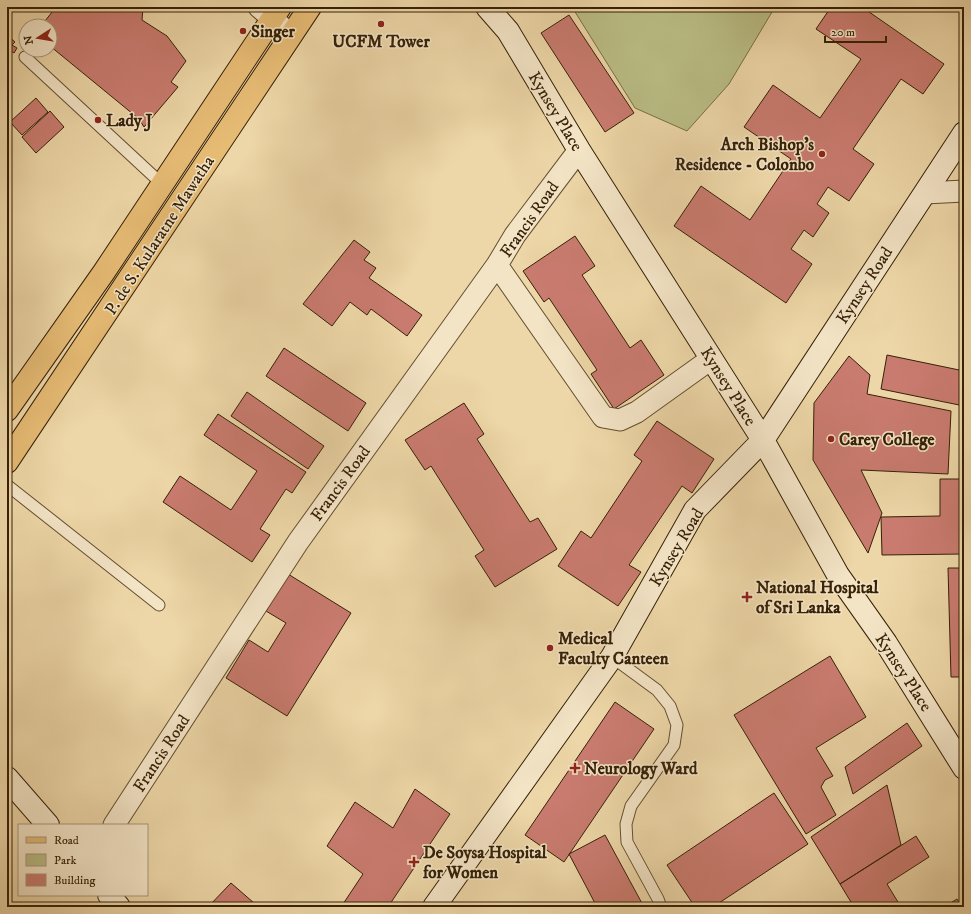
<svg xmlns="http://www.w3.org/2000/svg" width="971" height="914" viewBox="0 0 971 914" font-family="'IM FELL DW Pica',serif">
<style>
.green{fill:#babd85;stroke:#786f46}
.building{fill:#c97b6f;stroke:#362107}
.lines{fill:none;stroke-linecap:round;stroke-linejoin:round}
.lane-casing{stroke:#644e2f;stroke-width:13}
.street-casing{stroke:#644e2f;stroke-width:23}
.secondary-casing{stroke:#362107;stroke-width:24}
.primary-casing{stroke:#362107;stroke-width:24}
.lane{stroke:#f3e4c6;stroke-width:11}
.street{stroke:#f3e4c6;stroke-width:21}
.secondary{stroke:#f3e4c6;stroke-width:22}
.primary{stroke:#e6bb74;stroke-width:22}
.poi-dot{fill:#8f2418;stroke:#f3e4c6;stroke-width:1.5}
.labels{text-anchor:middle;stroke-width:3;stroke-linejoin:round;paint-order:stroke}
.poi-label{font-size:17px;font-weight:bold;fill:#362107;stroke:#f3e4c6;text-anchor:start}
.street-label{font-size:17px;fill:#362107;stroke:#f3e4c6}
</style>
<rect width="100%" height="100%" fill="#edd6a7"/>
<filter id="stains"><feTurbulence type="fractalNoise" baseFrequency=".005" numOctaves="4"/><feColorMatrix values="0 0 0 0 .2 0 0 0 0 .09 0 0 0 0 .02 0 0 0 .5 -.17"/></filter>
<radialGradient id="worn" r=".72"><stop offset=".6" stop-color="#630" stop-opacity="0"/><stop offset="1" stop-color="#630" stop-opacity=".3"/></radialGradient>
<!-- green -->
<path class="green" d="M572,7H775L729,84L687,131L635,108Z"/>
<!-- building -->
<path class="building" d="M56,7H143L142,20L167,36L186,61L171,82L178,87L144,127L139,119L50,46V26H41Z
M831,7H862L944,64L923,94L901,79L853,149L874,164L849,201L828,187L817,204L829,213L813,237L804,230L791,249L812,264L786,303L674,226L701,186L750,220L791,159L744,127L773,85L820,118L861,59L816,29Z
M569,15L634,113L605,132L541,33Z
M7,35L15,42L12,45L17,48L14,53L7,48Z
M36,98L48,112L22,135L10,122Z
M50,111L64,127L36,153L22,137Z
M575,236L595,266L582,275L630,348L641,340L664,375L614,409L591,374L597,370L549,298L544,302L523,271Z
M354,240L370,252L364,260L376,268L369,278L422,315L407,336L371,309L367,315L350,302L332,326L303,304Z
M284,348L366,403L348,431L266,376Z
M887,355L964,371V406L881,389Z
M849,356L870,375L867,394L951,411L948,474L861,470L882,513L868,553L813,460L814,403Z
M247,392L324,446L308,469L231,416Z
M464,403L484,434L477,439L530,522L538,518L557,549L495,587L475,556L484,550L431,466L425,470L405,440Z
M218,414L306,472L292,493L286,489L260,529L270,535L252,562L163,502L180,476L231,510L257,471L204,435Z
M657,421L714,459L692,493L682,486L629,565L641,572L618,606L558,566L581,531L591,538L642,461L634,455Z
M940,479H964V554L882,555L881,517L940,516Z
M948,568H964V677H951Z
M288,574L351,613L287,716L226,678L249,640L268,652L286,623L266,611Z
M830,656L866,717L816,748L833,776L825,780L821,787L836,815L806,834L734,715Z
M615,702L654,729L564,862L525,835Z
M907,723L922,746L853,794L845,767Z
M887,785L901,845L840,884L811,837Z
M415,789L450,814L388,907H341L363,874L327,846L355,802L393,828Z
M774,793L808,844L713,907H695L667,865Z
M605,835L644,907H597L569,854Z
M916,836L929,857L887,884L901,907H854L840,884Z
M231,883L254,903L250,907H208Z
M957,899L962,907H944Z"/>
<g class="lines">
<!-- lane casing -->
<g class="lane-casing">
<path id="lane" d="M25,57L162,184
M7,485L159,605
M612,657L657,690L670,706L677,725L674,745L631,806L626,824L627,842L658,899L661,907"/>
</g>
<!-- street casing -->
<g class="street-casing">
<path id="street" d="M259,7L291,35
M925,193L964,191
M497,265L603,417L620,420L637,412L711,359
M114,825L298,542L497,265L515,235L579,150"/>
</g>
<!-- secondary casing -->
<g class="secondary-casing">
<path id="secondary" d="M487,7L508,31L579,150L763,440L838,575L886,643L964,768
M7,778L48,825
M109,895L119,907
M434,907L612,657L695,510L763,440L964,133"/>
</g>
<!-- primary casing -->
<g class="primary-casing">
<path id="primary" d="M7,410L104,272L280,7
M7,462L310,7"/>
</g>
<!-- lane -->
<use href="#lane" class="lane"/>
<!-- street -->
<use href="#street" class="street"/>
<!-- secondary -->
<use href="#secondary" class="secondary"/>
<!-- primary -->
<use href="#primary" class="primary"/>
</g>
<!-- markers -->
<g class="poi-dot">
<circle cx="381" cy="24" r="4"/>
<circle cx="243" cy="31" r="4"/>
<circle cx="98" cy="120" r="4"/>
<circle cx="822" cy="154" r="4"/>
<circle cx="831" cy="439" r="4"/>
<path d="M745 591h4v4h4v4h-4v4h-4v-4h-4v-4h4z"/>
<circle cx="550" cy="648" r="4"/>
<path d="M573 762h4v4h4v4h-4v4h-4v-4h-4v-4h4z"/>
<path d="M412 856h4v4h4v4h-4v4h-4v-4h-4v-4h4z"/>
</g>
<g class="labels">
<!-- poi labels -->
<g class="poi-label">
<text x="251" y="37">Singer</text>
<text x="381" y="47" text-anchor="middle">UCFM Tower</text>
<text x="106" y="126">Lady J</text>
<text x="814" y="150" text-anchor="end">Arch Bishop's<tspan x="814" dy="20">Residence - Colonbo</tspan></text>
<text x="839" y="445">Carey College</text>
<text x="756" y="593">National Hospital<tspan x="756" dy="20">of Sri Lanka</tspan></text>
<text x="558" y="644">Medical<tspan x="558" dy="20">Faculty Canteen</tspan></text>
<text x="584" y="774">Neurology Ward</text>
<text x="423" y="858">De Soysa Hospital<tspan x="423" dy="20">for Women</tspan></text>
</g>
<!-- street labels -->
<g class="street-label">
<text transform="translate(556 111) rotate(59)" y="6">Kynsey Place</text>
<text transform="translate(529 219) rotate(-55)" y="6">Francis Road</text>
<text transform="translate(159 235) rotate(-57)" y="6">P. de S. Kularatne Mawatha</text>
<text transform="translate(864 285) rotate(-57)" y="6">Kynsey Road</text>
<text transform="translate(729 386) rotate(58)" y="6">Kynsey Place</text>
<text transform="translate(340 483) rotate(-54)" y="6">Francis Road</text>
<text transform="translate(676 547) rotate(-59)" y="6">Kynsey Road</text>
<text transform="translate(904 672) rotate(57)" y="6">Kynsey Place</text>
<text transform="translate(161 753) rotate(-57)" y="6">Francis Road</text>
</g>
</g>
<!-- margin -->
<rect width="971" height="914" fill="none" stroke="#edd6a7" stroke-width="24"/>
<rect x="8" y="8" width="955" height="898" fill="none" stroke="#362107" stroke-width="2"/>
<rect x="12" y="12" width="947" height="890" fill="none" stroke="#362107"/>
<!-- legend -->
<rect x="18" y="824" width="130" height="72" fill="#f3e4c6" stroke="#a7967a"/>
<rect x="26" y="837" width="20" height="6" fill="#e6bb74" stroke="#a7967a"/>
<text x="54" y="844" font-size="12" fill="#362107">Road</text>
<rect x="26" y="854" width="20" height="12" fill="#babd85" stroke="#a7967a"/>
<text x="54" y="864" font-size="12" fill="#362107">Park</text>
<rect x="26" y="874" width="20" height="12" fill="#c97b6f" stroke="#a7967a"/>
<text x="54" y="884" font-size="12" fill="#362107">Building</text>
<!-- north arrow -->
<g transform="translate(38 38) rotate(258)"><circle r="19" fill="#f3e4c6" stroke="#a7967a"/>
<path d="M0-3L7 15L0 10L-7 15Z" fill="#8f2418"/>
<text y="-6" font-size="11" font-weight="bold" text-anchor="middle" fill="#362107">N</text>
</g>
<!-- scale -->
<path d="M825 36v6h61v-6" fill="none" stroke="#362107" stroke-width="2"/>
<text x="831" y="36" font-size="12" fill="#362107" stroke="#f3e4c6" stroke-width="3" paint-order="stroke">20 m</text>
<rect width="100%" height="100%" filter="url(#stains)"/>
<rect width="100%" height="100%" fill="url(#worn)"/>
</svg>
